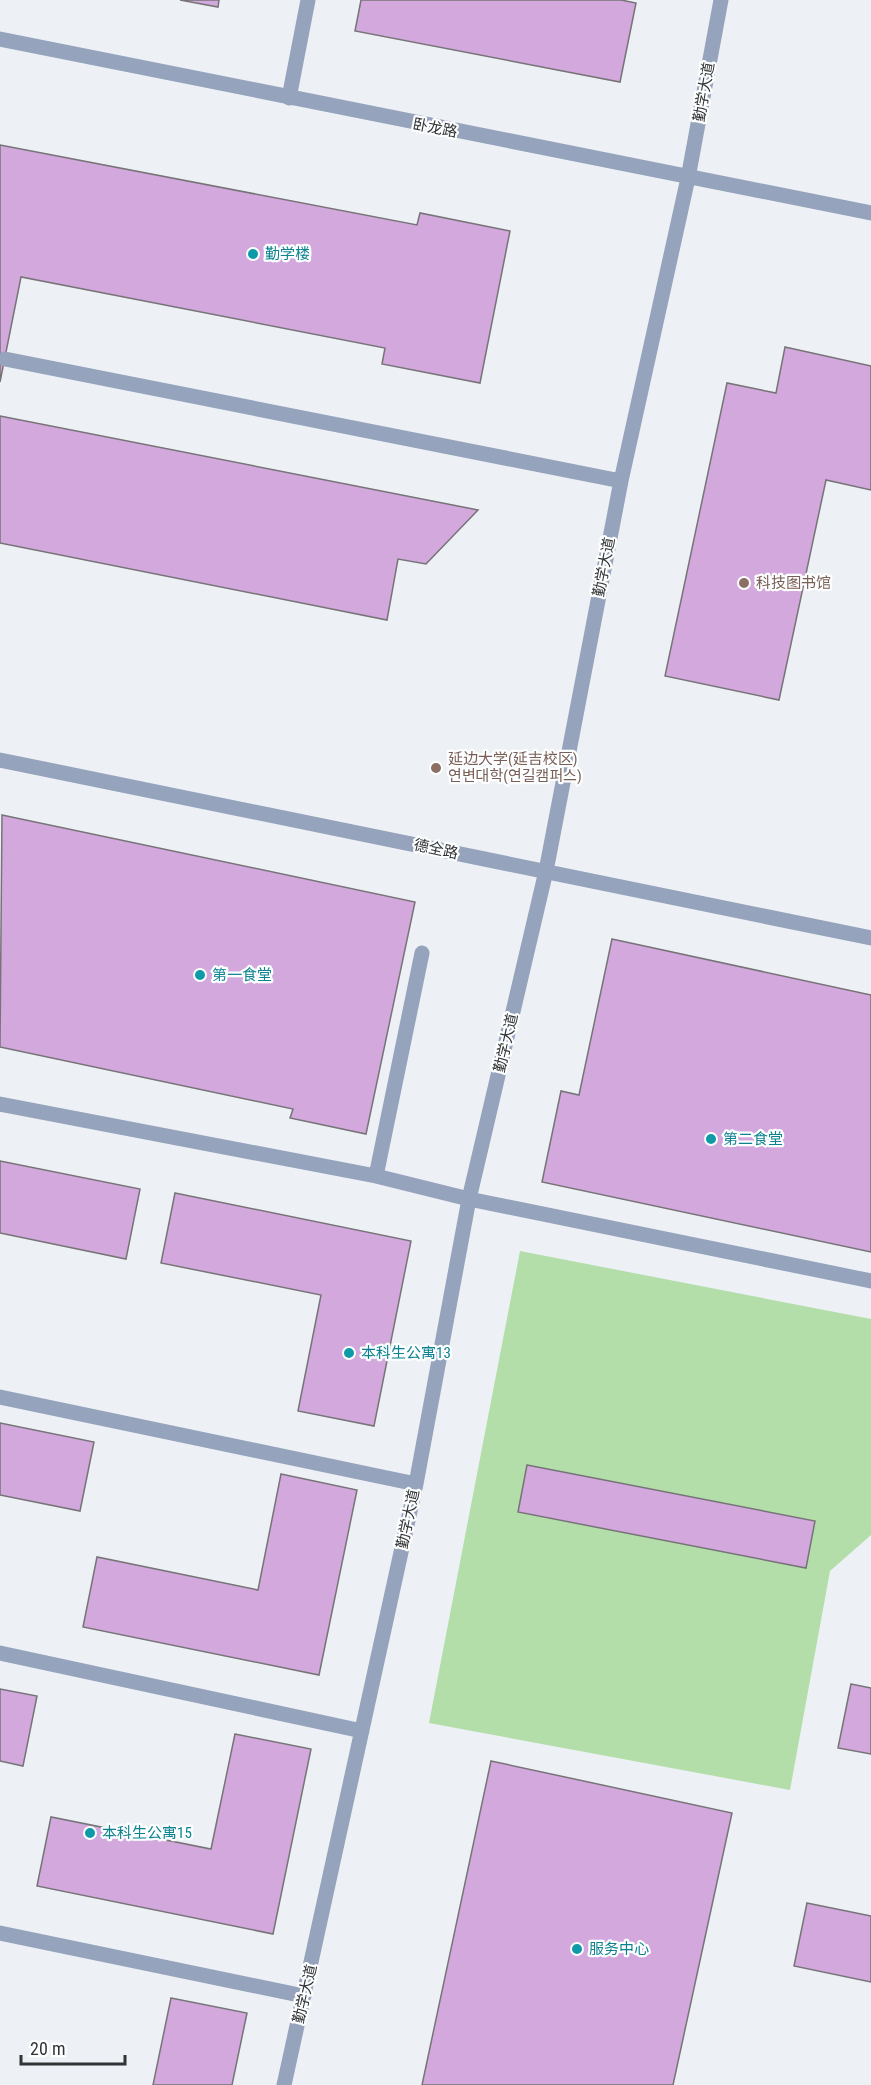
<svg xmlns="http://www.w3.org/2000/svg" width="871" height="2085" viewBox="0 0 871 2085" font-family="'Roboto Condensed','Noto Sans SC','Noto Sans KR',sans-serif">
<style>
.green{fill:#b3deaa}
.building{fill:#d2a8dd;stroke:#777478;stroke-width:1.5}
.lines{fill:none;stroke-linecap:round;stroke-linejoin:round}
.minor{stroke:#96a3bc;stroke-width:15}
.culture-dot{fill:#0f9aa8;stroke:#fdfeff;stroke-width:2}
.education-dot{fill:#8d6e63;stroke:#fdfeff;stroke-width:2}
.labels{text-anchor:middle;stroke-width:4.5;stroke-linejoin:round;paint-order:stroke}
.street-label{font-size:15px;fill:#313334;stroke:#fdfeff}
.culture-label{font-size:15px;fill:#0d838f;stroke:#fdfeff;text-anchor:start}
.education-label{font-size:15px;fill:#785e54;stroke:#fdfeff;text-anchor:start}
</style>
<rect width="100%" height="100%" fill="#edf1f5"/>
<!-- green -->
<path class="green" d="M520,1251L871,1319V1535L830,1571L790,1790L429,1723Z"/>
<!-- building -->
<path class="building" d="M180,0H219L218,7Z
M361,0H621L636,3L620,82L355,31Z
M0,145L417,225L420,213L510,231L480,383L382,364L385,348L21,277L0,382Z
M785,347L871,366V490L826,480L779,700L665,676L727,383L776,393Z
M0,416L478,510L426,564L398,559L387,620L0,543Z
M2,815L415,902L366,1134L290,1118L293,1109L0,1047Z
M612,939L871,995V1252L542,1182L561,1091L579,1095Z
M0,1161L140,1189L126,1259L0,1233Z
M175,1193L411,1241L374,1426L298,1411L321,1295L161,1263Z
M0,1423L94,1442L80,1511L0,1495Z
M527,1465L815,1521L806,1568L518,1512Z
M281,1474L357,1490L319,1675L83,1627L97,1557L258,1590Z
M851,1684L871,1688V1754L838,1748Z
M0,1689L37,1696L23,1766L0,1761Z
M235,1734L311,1749L273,1934L37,1886L51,1817L211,1849Z
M491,1761L732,1813L673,2085H422Z
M807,1903L871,1916V1982L794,1966Z
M171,1998L247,2013L232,2085H153Z"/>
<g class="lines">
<!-- minor -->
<path class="minor" d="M0,39L871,213
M289,98L308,0
M5,359L621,481
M0,760L871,938
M0,1104L376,1176L469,1199L871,1281
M376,1176L422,953
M0,1397L416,1484
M0,1653L362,1731
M0,1933L304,1996
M284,2085L416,1484L469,1199L546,871L621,481L688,178L721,0"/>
</g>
<!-- markers -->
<g class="culture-dot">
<circle cx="253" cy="254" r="6"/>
<circle cx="200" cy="975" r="6"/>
<circle cx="711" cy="1139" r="6"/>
<circle cx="349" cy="1353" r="6"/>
<circle cx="90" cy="1833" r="6"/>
<circle cx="577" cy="1949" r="6"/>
</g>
<g class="education-dot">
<circle cx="744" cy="583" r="6"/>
<circle cx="436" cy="768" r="6"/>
</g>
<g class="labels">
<!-- street labels -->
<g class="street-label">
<text transform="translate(704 92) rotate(-80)" y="5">勤学大道</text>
<text transform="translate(435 128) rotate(11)" y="5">卧龙路</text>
<text transform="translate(604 567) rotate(-79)" y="5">勤学大道</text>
<text transform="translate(436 849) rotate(12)" y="5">德全路</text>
<text transform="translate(506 1043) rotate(-77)" y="5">勤学大道</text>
<text transform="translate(408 1519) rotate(-78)" y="5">勤学大道</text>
<text transform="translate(305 1994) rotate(-77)" y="5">勤学大道</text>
</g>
<!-- culture labels -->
<g class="culture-label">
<text x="265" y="259">勤学楼</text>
<text x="212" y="980">第一食堂</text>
<text x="723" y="1144">第二食堂</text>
<text x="361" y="1358">本科生公寓13</text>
<text x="102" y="1838">本科生公寓15</text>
<text x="589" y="1954">服务中心</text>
</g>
<!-- education labels -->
<g class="education-label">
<text x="756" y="588">科技图书馆</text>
<text x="448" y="764">延边大学(延吉校区)<tspan x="448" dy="17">연변대학(연길캠퍼스)</tspan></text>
</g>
</g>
<!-- scale -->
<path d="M21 2055v9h104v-9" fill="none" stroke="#313334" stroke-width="3"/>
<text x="30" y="2055" font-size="18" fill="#313334" stroke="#fdfeff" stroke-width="4.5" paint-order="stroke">20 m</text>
</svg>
